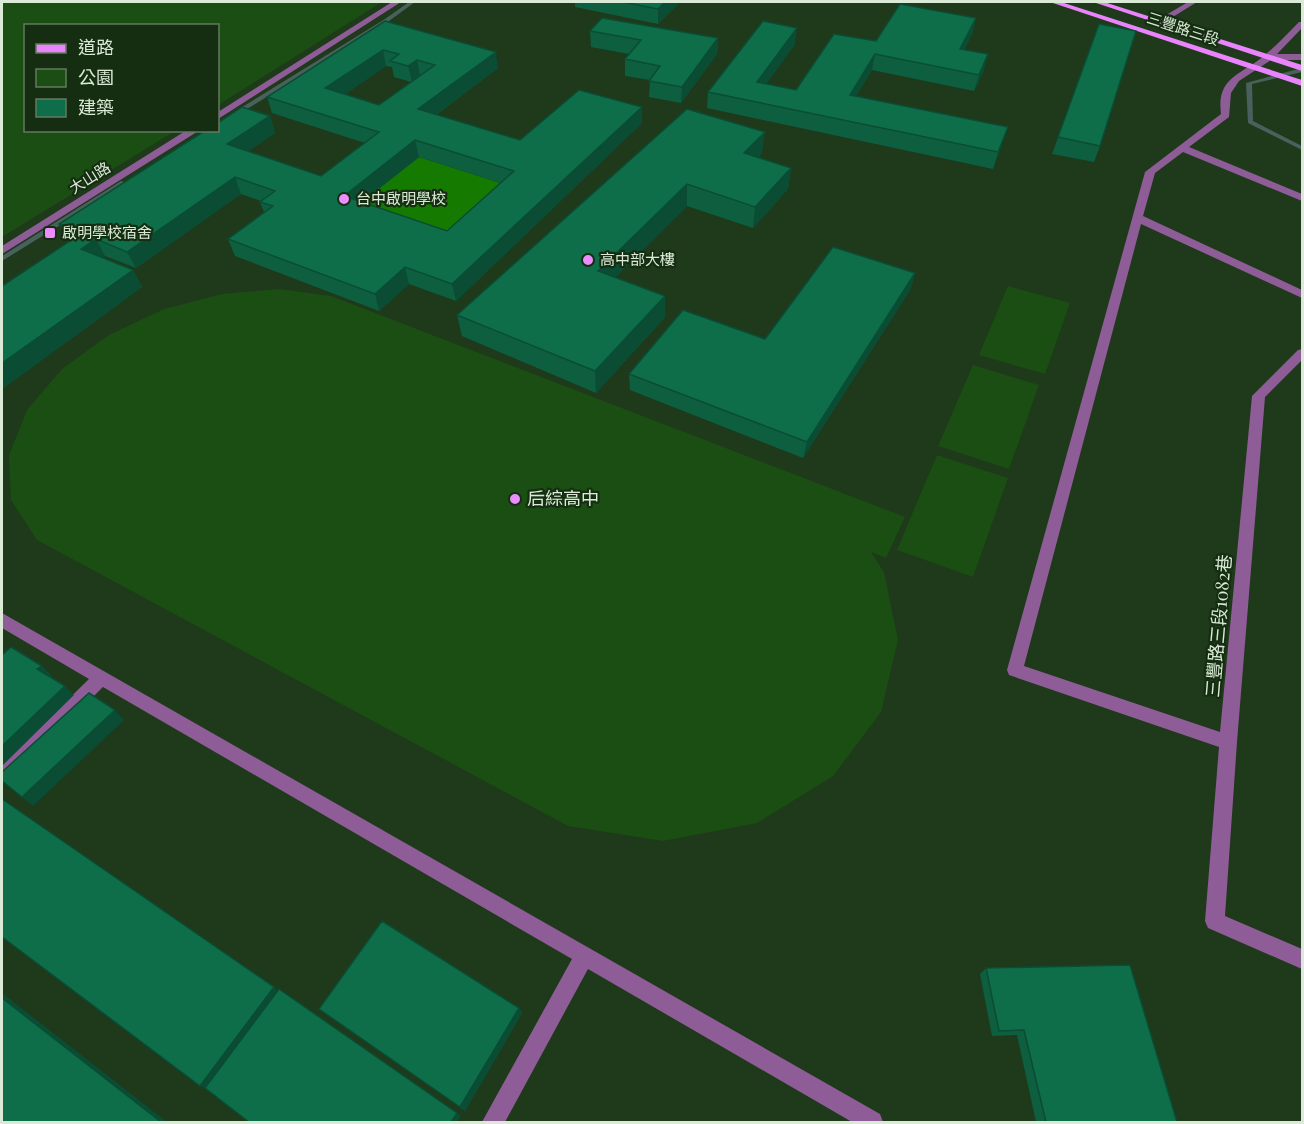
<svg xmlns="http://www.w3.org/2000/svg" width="1304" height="1124" viewBox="0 0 1304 1124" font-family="'Playfair Display','Noto Sans TC',serif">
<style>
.green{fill:#1a4e13}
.forest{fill:#157b00}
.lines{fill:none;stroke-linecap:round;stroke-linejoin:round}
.stream{fill:#48615c;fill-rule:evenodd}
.minor{fill:#8e5d97;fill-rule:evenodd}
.major{fill:#ea84fc;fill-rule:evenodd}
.wall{fill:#0d5f40;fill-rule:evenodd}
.shaded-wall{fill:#0a4d34}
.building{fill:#0f6e4a;stroke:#0a4d34;stroke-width:1.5;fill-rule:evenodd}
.poi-dot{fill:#eb8dfc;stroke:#152e11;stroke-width:2}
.labels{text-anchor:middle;stroke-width:4.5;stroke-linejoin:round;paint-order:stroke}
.far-street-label{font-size:15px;fill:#daead7;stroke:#152e11}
.far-poi-label{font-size:15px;fill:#daead7;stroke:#152e11;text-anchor:start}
.poi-label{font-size:18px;fill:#daead7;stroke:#152e11;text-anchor:start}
.street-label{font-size:18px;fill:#daead7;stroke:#152e11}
</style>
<rect width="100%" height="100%" fill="#1f391b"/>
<!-- green -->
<path class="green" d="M4,2H382L218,105V26H26V130L175,131L2,237V3Z
M1008,286L1070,303L1045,374L979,355Z
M279,289L331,296L905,517L886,558L871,552L884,572L898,640L881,712L833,776L757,823L663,841L568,826L37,540L11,500L9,455L27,410L62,369L109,335L164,309L222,294Z
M973,365L1039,385L1009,469L938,446Z
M937,455L1008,478L973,577L897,550Z"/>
<!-- forest -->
<path class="forest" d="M419,157L516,188L450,247L349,212Z"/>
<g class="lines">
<!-- stream -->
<path class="stream" d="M409,2H415L389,21L218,127V122L385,19Z
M1302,68V72L1252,84L1253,121L1302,146V150L1248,123L1246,83Z
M121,181L128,183L2,261V256Z"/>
<!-- minor -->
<path class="minor" d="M392,2H401L218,119V112Z
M1188,2H1197L1163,23L1156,21Z
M1299,22H1302V28L1277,54H1302V60H1271L1239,81L1231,93L1229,117L1189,147L1302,194V201L1183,152L1155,173L1143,216L1302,290V298L1141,224L1024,666L1220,732L1252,396L1298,350L1302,349V360L1265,397L1237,742L1225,916L1302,949V969L1208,928L1205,921L1219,747L1009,675L1007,670L1145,172L1221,114C1216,76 1242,75 1265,55C1277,45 1288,33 1299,22Z
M187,130H200L2,254V246Z
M2,613L880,1114L883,1122H852L588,969L505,1122H482L572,959L103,687L8,781L2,783V764L89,679L2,628Z"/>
<!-- major -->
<path class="major" d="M1050,2H1061L1302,80V86Z
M1093,2H1104L1302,65V71Z"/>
</g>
<!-- wall -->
<path class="wall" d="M575,2H680L658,24L575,7Z
M976,18L972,34L964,50L984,70L974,91L872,70L856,96L1002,144L993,169L707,108L708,92L795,44L766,84L796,90L876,41Z
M385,21L498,68L436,115L520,140L642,123L456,301L409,284L379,311L235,256L228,239L264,212L260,202L261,201L241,194L136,268L105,256L103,258L133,270L142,287L2,389V286L70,242L59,224L270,116L275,133L248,151L321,176L365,143L272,113L267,97ZM386,66L392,67L394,77L411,82L379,105L345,94ZM419,157L501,183L447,231L362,202Z
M1099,24L1100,146L1094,162L1052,154Z
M590,31L718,38L717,54L681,103L649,97L650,80L625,76V59L629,54L591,47Z
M687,109L762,153L758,158L791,168L788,189L753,228L687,206L615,277L665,296V317L596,393L462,336L457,315Z
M915,273L910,290L803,458L630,390L629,374L765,339Z
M986,968L1177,1122H1036L1017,1035L992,1036L980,974Z
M519,1008L522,1013L465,1111L319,1009Z"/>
<!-- shaded-wall -->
<path class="shaded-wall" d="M665,2H680L658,24V9Z
M976,18L972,34L956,65L960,49Z
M797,28L795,44L756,98L757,82Z
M718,38L717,54L681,103L682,87Z
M383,50L386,66L330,105L325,88Z
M496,52L498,68L421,126L418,109Z
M875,54L872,70L847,112L850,95Z
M988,54L984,70L974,91L979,75Z
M417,60L420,76L412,82L408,66Z
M642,107V123L456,301L452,284Z
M270,116L275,133L234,161L227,144Z
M1008,127L1002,144L993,169L998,152Z
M765,132L762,153L742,174L744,153Z
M415,140L419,157L349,212L344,196Z
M791,168L788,189L753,228L755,207Z
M235,177L241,194L136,268L127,252Z
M687,184V206L600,293L598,271Z
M96,239L105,256L90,266L81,249Z
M405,267L409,284L379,311L375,294Z
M133,270L142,287L2,389V363Z
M915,273L910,290L803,458L807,442Z
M665,296V317L596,393L595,371Z
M42,666L52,676L47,679L37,669Z
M65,686L74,695L2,766V746Z
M115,710L124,720L33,806L22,797Z
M274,987L281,993L209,1090L200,1086Z
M2,993L167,1122H161L2,998Z
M519,1008L522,1013L465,1111L460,1107Z
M457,1113L461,1116L457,1122H451Z"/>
<!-- building -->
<path class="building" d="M623,2H665L658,9Z
M900,4L976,18L960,49L988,54L979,75L875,54L850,95L1008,127L998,152L708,92L763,21L797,28L757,82L796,90L834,34L876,41Z
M602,18L718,38L682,87L649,81L660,66L625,59L641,40L590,31Z
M385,21L496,52L418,109L520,140L579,90L642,107L452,284L405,267L375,294L228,239L273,206L260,202L275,191L235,177L127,252L96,239L81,249L133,270L2,363V286L82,233L59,224L206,130H218V123L242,107L270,116L227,144L321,176L379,132L267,97ZM383,50L399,54L390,61L408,66L417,60L435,65L379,105L325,88ZM415,140L514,171L447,231L344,196Z
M1099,24L1136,31L1100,146L1058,137Z
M687,109L765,132L744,153L791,168L755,207L687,184L598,271L665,296L595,371L457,315Z
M833,247L915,273L807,442L629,374L683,310L765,339Z
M11,647L42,666L37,669L65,686L2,746V655Z
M89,693L115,710L22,797L2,781V772Z
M2,799L274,987L200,1086L2,937Z
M382,921L519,1008L460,1107L319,1009Z
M1130,965L1177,1122H1046L1024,1030L999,1031L986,968Z
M279,989L457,1113L451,1122H249L205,1088Z
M2,998L161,1122H2Z"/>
<!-- markers -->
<g class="poi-dot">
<circle cx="344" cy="199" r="6"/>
<rect x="44" y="227" width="12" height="12" rx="3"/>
<circle cx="588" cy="260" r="6"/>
<circle cx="515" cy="499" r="6"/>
</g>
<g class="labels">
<!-- far-street labels -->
<g class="far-street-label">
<text transform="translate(1183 29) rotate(18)" y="5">三豐路三段</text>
<text transform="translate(90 178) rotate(-32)" y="5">大山路</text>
</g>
<!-- far-poi labels -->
<g class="far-poi-label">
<text x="356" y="204">台中啟明學校</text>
<text x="62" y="238">啟明學校宿舍</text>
<text x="600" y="265">高中部大樓</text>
</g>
<!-- poi labels -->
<g class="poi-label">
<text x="527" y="505">后綜高中</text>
</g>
<!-- street labels -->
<g class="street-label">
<text transform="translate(1219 626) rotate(-85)" y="6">三豐路三段1082巷</text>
</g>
</g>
<!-- border -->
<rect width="1304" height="1124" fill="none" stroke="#daead7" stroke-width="6"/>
<!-- legend -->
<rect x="24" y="24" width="195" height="108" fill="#152e11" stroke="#647960" stroke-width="1.5"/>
<rect x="36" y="44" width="30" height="9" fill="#ea84fc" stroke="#647960" stroke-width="1.5"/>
<text x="78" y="54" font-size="18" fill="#daead7">道路</text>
<rect x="36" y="69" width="30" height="18" fill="#1a4e13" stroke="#647960" stroke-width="1.5"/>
<text x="78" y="84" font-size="18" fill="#daead7">公園</text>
<rect x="36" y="99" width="30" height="18" fill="#0f6e4a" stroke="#647960" stroke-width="1.5"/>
<text x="78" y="114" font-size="18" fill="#daead7">建築</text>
</svg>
